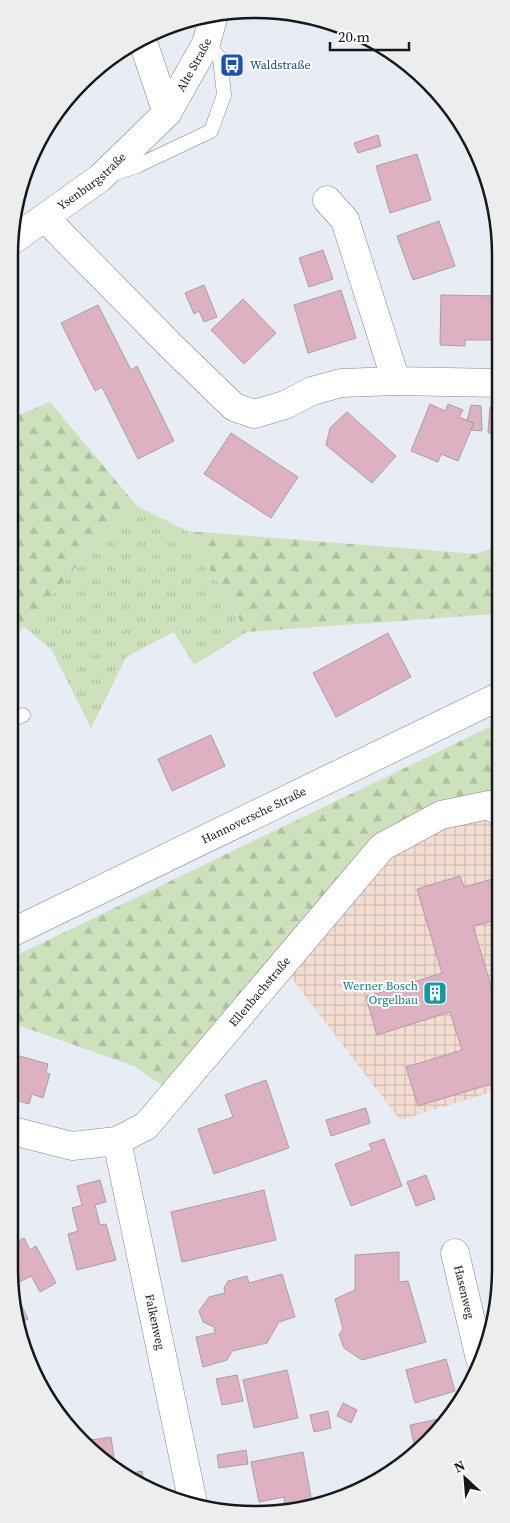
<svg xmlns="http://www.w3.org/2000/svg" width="510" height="1523" viewBox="0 0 510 1523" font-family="'Source Serif 4',serif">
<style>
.industrial{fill:url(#industrial-grid)}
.grass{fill:url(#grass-tufts)}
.forest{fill:url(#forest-firs)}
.building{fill:#ddb1c1;stroke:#a9a0a3}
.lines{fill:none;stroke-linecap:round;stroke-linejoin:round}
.lane-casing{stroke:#83868d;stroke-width:15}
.street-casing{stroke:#83868d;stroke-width:29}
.secondary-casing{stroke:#83868d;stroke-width:29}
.lane{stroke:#fff;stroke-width:14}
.street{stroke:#fff;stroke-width:28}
.secondary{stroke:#fff;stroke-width:28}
.labels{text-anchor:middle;stroke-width:4;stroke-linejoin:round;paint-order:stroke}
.street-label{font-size:12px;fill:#16181b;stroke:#fff}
.transit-label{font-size:12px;fill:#164399;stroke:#fff;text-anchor:start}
.culture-label{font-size:12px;fill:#0d838f;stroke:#fff;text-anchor:end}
.rim{fill:none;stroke:#16181b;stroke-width:2.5}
</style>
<defs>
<pattern id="industrial-grid" width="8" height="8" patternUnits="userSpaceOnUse" patternTransform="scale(1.25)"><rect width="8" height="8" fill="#f3ddd0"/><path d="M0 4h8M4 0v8" fill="none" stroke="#d0bdb2"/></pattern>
<pattern id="grass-tufts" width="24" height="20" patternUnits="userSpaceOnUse" patternTransform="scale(1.25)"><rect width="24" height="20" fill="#cce1bc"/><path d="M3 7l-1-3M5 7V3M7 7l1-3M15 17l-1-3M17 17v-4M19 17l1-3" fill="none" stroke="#aec0a1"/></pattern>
<pattern id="forest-firs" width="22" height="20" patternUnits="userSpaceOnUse" patternTransform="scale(1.25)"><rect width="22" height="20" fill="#cce1bc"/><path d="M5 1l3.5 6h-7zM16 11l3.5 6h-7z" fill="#aec0a1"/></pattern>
</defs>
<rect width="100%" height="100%" fill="#e8ecf4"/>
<!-- industrial -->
<path class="industrial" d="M496,793L500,796L501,1089L400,1120L277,959L441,802Z"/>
<!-- grass -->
<path class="grass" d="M137,506L187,531L247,632L194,665L174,632L126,657L91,728L51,649L24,627L105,533Z"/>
<!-- forest -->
<path class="forest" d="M50,402L137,506L105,533L24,627L11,639L9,635V419Z
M187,531L476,554L500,545V621L495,614L247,632Z
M500,722V796L496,793L441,802L166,1088L134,1066L9,1022V959Z"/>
<!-- building -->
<path class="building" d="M378,135L381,146L358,153L354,143Z
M417,154L431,200L390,213L376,166Z
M439,221L455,266L413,280L397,236Z
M499,239V266L492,241Z
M323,250L333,279L309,287L299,258Z
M204,285L217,317L204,322L199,311L194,314L185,293Z
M341,290L356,338L308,353L294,305Z
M441,295L499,296V340H465V346L440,345Z
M243,299L276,333L244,364L211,330Z
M98,305L131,370L137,366L174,441L138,459L102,387L95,391L61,323Z
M430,404L445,411L448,404L463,410L459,417L474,423L458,461L441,454L438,462L411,451Z
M471,405L481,406L482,431L471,430L474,423L467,421Z
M490,407L499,409L500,478L493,477L495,466L492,450L495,436L488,432Z
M347,412L396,456L372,483L326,445L330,428Z
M231,433L298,477L271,518L204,474Z
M388,633L411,677L336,717L313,673Z
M211,735L225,766L172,791L158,759Z
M460,876L464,887L500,877L501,919L473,926L501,1019V1081L418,1106L406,1067L462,1050L450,1012L377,1035L366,997L442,973L417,889Z
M501,987V1019L492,990Z
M9,1053L48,1064L46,1073L50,1074L43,1098L32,1094L29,1104L12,1099L17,1082L9,1080Z
M266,1080L289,1148L214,1174L198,1129L233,1117L225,1095Z
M366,1108L370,1123L331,1136L326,1120Z
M384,1139L402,1186L351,1206L335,1164L372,1150L369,1144Z
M426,1175L435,1199L416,1206L407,1182Z
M100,1180L106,1202L95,1205L100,1225L106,1224L116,1260L77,1270L68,1234L78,1231L72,1208L82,1205L77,1186Z
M264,1190L276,1240L182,1262L171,1212Z
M24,1238L30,1250L36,1246L56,1283L40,1292L31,1276L12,1286L9,1268V1246Z
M399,1252V1282L408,1281L426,1342L362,1360L344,1348L339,1334L343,1329L335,1299L355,1290V1255Z
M282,1274L295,1317L279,1322L267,1343L232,1351L227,1360L203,1367L196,1337L215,1333L214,1327L203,1322L199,1311L209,1297L225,1293L224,1288L228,1281L247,1276L249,1283Z
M13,1288L28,1319L20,1323Z
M446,1359L455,1391L415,1403L406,1370Z
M287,1370L298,1418L254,1428L243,1380Z
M237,1375L243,1401L222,1405L216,1379Z
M343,1403L357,1410L351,1423L337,1416Z
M328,1411L331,1428L314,1432L310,1415Z
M448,1417L415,1449L410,1425Z
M111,1437L115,1465L84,1441Z
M246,1450L248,1464L219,1468L217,1455Z
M303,1452L312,1503L285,1508L284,1497L259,1502L251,1462Z
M142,1471L145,1488L127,1474Z
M365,1478L373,1481L362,1486Z"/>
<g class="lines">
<!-- lane casing -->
<g class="lane-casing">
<path id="lane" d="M113,174L137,166L211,131L224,95L220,58L206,44
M9,721L23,715"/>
</g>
<!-- street casing -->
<g class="street-casing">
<g id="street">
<path d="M142,39L167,113"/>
<path d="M327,200L345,220L396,381"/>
<path d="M45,218L172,347L234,407L254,414L285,405L312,391L341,383L396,381L499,383"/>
<path id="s1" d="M10,242L100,178L167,113L206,44L214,14"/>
<path id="s2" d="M9,1130L72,1146L117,1141L146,1126L382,847L441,815L489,805L500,812"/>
<path id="s3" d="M117,1141L193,1503"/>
<path id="s4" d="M455,1253L480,1359"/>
</g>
</g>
<!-- secondary casing -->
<g class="secondary-casing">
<g id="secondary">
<path id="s5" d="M9,934L500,696"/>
</g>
</g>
<!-- lane -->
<use href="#lane" class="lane"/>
<!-- street -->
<use href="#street" class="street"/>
<!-- secondary -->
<use href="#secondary" class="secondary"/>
</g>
<!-- icons -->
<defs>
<g id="bus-square" transform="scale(1.25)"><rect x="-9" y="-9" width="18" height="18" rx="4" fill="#1a4fb4" stroke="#fff"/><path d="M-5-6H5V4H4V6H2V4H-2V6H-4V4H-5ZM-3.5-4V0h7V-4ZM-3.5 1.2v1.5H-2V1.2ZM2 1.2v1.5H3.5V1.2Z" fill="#fff"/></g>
<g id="building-square" transform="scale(1.25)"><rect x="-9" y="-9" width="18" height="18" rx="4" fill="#0f9aa8" stroke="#fff"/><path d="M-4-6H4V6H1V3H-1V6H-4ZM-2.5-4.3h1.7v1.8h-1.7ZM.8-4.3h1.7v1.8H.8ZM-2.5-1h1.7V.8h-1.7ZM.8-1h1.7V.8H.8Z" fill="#fff"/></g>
</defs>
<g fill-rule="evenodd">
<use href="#bus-square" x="232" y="65"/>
<use href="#building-square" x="435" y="993"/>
</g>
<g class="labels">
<!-- street labels -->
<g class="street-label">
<text dy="4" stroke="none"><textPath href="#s1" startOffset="259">Alte Straße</textPath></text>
<text dy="4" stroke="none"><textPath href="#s1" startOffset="102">Ysenburgstraße</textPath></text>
<text dy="4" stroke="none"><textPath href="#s5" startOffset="272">Hannoversche Straße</textPath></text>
<text dy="4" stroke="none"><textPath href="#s2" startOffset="319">Ellenbachstraße</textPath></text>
<text dy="4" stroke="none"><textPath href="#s4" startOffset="40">Hasenweg</textPath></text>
<text dy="4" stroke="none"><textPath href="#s3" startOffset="185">Falkenweg</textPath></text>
</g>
<!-- transit labels -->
<g class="transit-label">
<text x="250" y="69">Waldstraße</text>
</g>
<!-- culture labels -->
<g class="culture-label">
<text x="418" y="990">Werner Bosch<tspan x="418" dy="14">Orgelbau</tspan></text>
</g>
</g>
<!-- crop -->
<path d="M0 0H510V1523H0ZM255 18H255A237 237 0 0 1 492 255V1269A237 237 0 0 1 255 1506H255A237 237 0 0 1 18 1269V255A237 237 0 0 1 255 18Z" fill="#eceded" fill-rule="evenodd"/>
<path class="rim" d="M255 18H255A237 237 0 0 1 492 255V1269A237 237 0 0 1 255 1506H255A237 237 0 0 1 18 1269V255A237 237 0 0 1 255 18Z"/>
<!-- north arrow -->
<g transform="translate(465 1478) rotate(334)" stroke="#ffffff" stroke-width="4" paint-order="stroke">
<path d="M0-4L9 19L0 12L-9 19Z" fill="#16181b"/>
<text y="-8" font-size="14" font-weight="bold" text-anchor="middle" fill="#16181b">N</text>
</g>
<!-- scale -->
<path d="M330 42v8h79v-8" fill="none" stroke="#16181b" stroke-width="2.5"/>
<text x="338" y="42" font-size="15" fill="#16181b" stroke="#ffffff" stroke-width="4" paint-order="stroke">20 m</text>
</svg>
